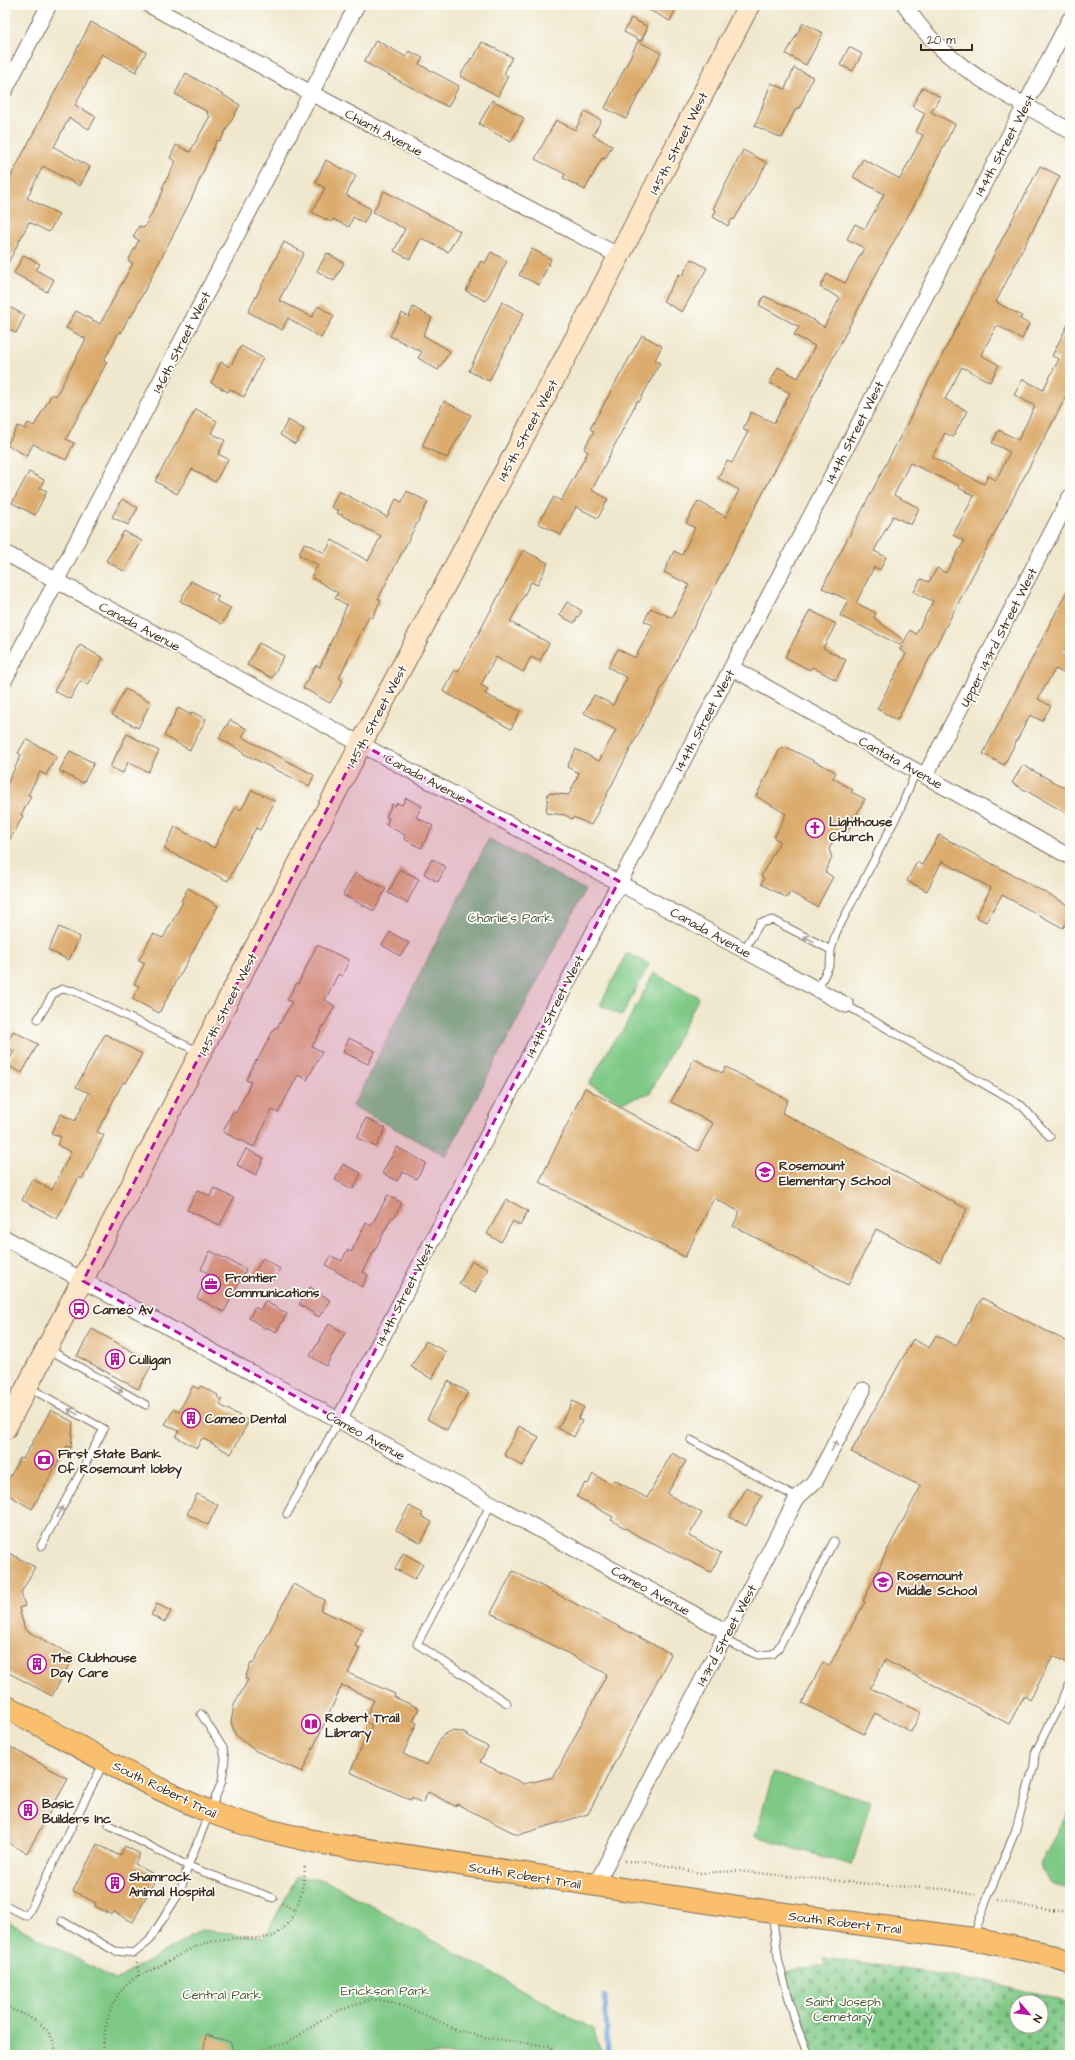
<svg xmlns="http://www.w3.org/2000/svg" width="1075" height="2060" viewBox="0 0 1075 2060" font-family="'Architects Daughter',sans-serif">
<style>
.green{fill:#7ec986;stroke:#5c7a52}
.cemetery{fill:url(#cemetery-stones);stroke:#5c7a52;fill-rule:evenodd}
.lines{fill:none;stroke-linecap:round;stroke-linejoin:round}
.stream{stroke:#6ca1d9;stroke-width:5}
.building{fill:#dbac6d}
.lane-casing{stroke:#7a6c5c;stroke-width:9}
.street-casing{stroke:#7a6c5c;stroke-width:17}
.secondary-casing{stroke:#7a6c5c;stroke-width:23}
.primary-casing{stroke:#7a6c5c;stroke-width:24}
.path{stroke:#7a6c5c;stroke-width:2.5;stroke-dasharray:1 3;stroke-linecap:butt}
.lane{stroke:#fff;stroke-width:7}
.street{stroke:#fff;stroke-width:15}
.secondary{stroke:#fde5c5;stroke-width:21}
.primary{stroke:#f9bf6d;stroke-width:22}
.oneway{stroke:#a79f9a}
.marked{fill:#b5179e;fill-opacity:0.2;stroke:#b5179e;stroke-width:3;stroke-dasharray:8 5;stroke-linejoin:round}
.labels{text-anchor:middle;stroke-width:3.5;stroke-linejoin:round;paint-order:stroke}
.street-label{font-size:13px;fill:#3b2a1e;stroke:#fdfcf7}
.poi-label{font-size:13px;font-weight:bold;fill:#3b2a1e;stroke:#fdfcf7;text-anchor:start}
.park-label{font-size:13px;fill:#4f5a3d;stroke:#fdfcf7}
</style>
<defs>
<pattern id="cemetery-stones" width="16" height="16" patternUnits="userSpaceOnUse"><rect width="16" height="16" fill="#7ec986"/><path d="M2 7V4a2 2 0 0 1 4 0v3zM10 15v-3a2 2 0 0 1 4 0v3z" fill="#68a36d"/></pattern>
</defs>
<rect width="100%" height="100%" fill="#fdfcf7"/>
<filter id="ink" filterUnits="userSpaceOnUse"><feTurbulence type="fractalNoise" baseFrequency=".025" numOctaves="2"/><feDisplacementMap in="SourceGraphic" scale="8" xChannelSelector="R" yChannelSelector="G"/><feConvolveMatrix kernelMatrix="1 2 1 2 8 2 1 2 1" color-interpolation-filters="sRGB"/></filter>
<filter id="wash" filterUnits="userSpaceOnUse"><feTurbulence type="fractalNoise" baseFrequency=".012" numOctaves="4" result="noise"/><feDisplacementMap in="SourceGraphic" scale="16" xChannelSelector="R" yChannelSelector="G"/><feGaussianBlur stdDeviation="0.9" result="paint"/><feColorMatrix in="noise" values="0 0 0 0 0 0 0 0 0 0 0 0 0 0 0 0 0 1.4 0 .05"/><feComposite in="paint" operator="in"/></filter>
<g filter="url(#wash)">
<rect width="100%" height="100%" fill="#f0e8ce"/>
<!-- green -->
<path class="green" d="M489,839L585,890L446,1156L353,1106Z
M627,953L649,964L622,1016L600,1005Z
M654,973L699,997L650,1093L623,1102L589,1084L614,1040L623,1030Z
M773,1773L871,1801L852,1865L755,1837Z
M1070,1809V1891L1049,1882L1040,1863Z
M297,1876L326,1881L593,2029L602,2055H5V1920L116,1980L201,1930L265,1937Z"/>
<!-- cemetery -->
<path class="cemetery" d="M824,1958L988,1981L1070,2003V2055H808L781,1973L824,1965ZM1017,2002H1041V2026H1017Z"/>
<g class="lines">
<!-- stream -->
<path class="stream" d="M605,1997L608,2055"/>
</g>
<g id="blocks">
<!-- building -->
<path class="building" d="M640,5H678L670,21Z
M631,18L648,27L641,41L624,32Z
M91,22L146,52L136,72L102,54L75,105L96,117L89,129L69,118L54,147L90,167L80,186L43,166L27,198L59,214L49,232L29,222L5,269V188Z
M803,23L823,33L806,65L786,54Z
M376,40L406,57L409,51L423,58L419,64L459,86L448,107L364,62Z
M638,41L661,53L626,119L605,108Z
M482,42L512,57L504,74L508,76L498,96L460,76L471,58L473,59Z
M849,47L862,54L853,71L840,65Z
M794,68L813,77L799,109L796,108L782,138L755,126L771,83L785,89Z
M186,73L240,105L220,141L217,140L190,202L131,317L129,316L121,333L119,332L104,360L107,362L66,439L74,443L66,460L33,444L27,456L7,445L18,426L25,429L28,423L34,426L52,394L56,396L86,339L66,328L76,311L100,324L133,263L128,261L139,240L133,237L139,226L144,228L164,189L162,188L176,161L170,158L176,145L190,152L210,116L207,114L208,112L175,94Z
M923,87L940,97L931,112L955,124L913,207L882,263L591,825L574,817L572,819L565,815L546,813L548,793L569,795L579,773L567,767L576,749L599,761L616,730L584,713L594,695L613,705L627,678L608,667L618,649L635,658L653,625L644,621L651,608L672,618L689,585L664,572L674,551L682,555L695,528L686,523L698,501L726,517L739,490L718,478L727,461L732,463L748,432L743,429L751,412L774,423L790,393L770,383L778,367L798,378L815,346L794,335L799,327L759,305L764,296L800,312L824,327L840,298L820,287L827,274L845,283L864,248L847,239L855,224L865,229L884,194L853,177L863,159L900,179L923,135L916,132L925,113L912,106Z
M492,100L524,118L511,142L479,124Z
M585,111L601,120L593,135L612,146L605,159L602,158L585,190L563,178L565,174L535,159L556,120L575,130Z
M743,150L767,163L734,220L732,219L728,226L713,217L716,210L713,209Z
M326,160L356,176L346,195L371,209L364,223L353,217L349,227L333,219L331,222L312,212L325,188L315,182Z
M1040,166L1060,176L996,302L1022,316L1020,319L1029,324L1022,339L997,325L981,355L999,365L990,382L962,367L945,399L967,411L953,437L945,433L932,457L984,484L988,476L996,480L1010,452L992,443L999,430L1018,440L1035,406L1014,395L1023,379L1043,390L1059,359L1052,356L1070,320V389L897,720L877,709L906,654L900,650L910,630L916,634L933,601L914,592L921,579L929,582L937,568L946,573L964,541L953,535L974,496L959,488V486L910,463L894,495L919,508L911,525L893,516L874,551L886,557L880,570L874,567L856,603L876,613L874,618L903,640L900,645L840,616L848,600L822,588Z
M384,191L460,231L448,252L421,238L410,259L394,251L405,229L373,212Z
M284,242L304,253L279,300L312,317L318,306L334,316L321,338L288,318L282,330L248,312Z
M532,249L551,259L539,285L519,275Z
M491,252L507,261L486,301L466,291L481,261L485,263Z
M327,253L344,263L334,281L317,271Z
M24,255L40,264L36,270L54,280L47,292L14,273Z
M691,259L707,268L682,312L663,301L679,274L682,276Z
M502,302L524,313L489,381L469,371Z
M5,305L25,315L16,333L5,327Z
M413,307L432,318L423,335L450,351L438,370L418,358L422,352L390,336L402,313L409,317Z
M642,335L662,346L655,360L660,363L639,402L637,401L592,490L608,499L598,518L576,507L561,535L538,523L554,497L561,501L588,452L584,449L594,431L590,429Z
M241,346L263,358L244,397L230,389L228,392L211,383L221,362L230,367Z
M444,401L471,415L447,458L422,446Z
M196,409L217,421L211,433L225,440L218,454L228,459L215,482L192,469L177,494L155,481Z
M288,420L304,429L295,444L280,435Z
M29,472L44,480L40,488L47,491L35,515L12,503Z
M339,491L387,517L396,499L402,502L407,491L428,502L378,599L381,600L372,618L369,616L339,678L343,681L330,703L303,688L316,665L320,667L347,605L335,598L338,593L311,577L318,565L299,555L304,543L325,553L332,540L368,561L381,536L337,513L339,511L331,507Z
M122,499L138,508L128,525L112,517Z
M124,531L142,541L124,571L106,561Z
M523,550L548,563L537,585L531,582L510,622L549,643L540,661L531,657L523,672L496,657L481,685L488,689L485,694L520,711L511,729L443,691L455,670L458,672Z
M191,581L219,596L216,601L231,608L222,624L180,601Z
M1070,585V638L1064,650L1070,653V676L1055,669L1038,699L1051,706L1042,721L1030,715L1004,765L983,754Z
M567,602L582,611L574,623L559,615Z
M810,610L836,624L823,648L846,660L836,680L812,667L810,670L785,657Z
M259,643L284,656L272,678L247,665Z
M80,645L103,658L88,685L80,681L70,699L54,691Z
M125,689L151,702L138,728L112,715Z
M178,708L191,715L192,712L206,719L190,750L164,736Z
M230,720L247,729L242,737L314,775L309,786L242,753L243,752L219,738Z
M127,734L159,751L148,772L128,762L123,773L110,767Z
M26,739L57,756L46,775L40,772L28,795L31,796L21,815L23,816L5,848V789L21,755L18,753Z
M788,748L836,772L833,778L853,790L851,792L865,799L844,837L835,838L829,849L832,858L825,872L833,877L817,907L790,892L787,898L761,884L764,878L761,876L780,841L774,838L786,814L756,796L780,749Z
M70,751L94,763L83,783L59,771Z
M1023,765L1070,791V815L1012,783Z
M252,790L275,801L260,830L256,828L249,840L228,881L164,849L175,827L214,848L236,807L241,810Z
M406,798L422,806L416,817L433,826L421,848L404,839L405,835L386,825L389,818L386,817L392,804L395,806L397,803L402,805Z
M939,835L1070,906V916L1063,928L1002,895L986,922L976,917L991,888L942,861L927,891L907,881L917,862L922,865Z
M432,859L446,867L438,882L424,874Z
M400,869L419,879L407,903L388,893Z
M355,873L386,889L374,911L343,895Z
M188,888L218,906L159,1013L132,999L139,986L134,984L145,963L139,960L153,934L163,938L183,902L181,901Z
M59,927L80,937L69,960L48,950Z
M390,932L409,943L400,956L382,945Z
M317,945L349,960L342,976L338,974L325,1000L335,1006L312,1046L322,1052L307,1080L298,1075L278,1113L272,1110L254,1147L223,1132L233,1111L236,1113L251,1082L246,1080L256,1060L257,1061L275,1027L277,1028L292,1002L287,1000L297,983L298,984Z
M13,1031L38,1044L22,1073L7,1065L14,1051L5,1046Z
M105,1034L142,1054L126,1083L123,1082L97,1132L104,1135L82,1179L79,1177L57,1219L22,1200L32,1179L52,1190L71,1152L57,1145L61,1137L51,1133L61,1114L75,1121L89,1093L76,1087Z
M349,1038L375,1051L368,1064L343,1052Z
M694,1059L722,1073L726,1067L788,1100L782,1113L967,1209L940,1262L876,1229L848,1285L733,1226L740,1212L714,1198L685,1257L539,1182L585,1088L698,1151L713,1123L671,1102Z
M366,1118L386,1128L376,1147L357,1138Z
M397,1147L426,1163L416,1179L403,1172L397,1181L382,1173Z
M246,1149L264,1158L256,1175L237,1165Z
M343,1164L361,1173L353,1189L335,1180Z
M214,1188L234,1198L220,1225L187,1210L197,1190L210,1196Z
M388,1195L402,1203L394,1218L392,1217L363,1272L368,1275L362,1287L326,1265L331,1256L342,1261L347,1250L351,1252L366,1223L371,1226Z
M506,1199L528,1211L520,1226L513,1221L501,1242L487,1234Z
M210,1251L246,1269L224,1312L197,1298L209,1274L201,1269Z
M263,1258L280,1269L270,1283L254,1273Z
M472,1261L488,1269L475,1293L459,1284Z
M310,1287L330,1300L319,1317L299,1304Z
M982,1298L1070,1343V1664L1053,1656L1030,1700L1024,1696L1009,1724L885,1660L870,1688L921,1712L911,1732L875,1713L864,1734L802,1703L823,1662L829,1666L865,1602L863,1601L888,1549L921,1486L851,1452L913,1339L929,1348L936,1335L956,1346Z
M265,1301L287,1314L276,1332L267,1327L266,1329L249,1318L255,1307L260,1310Z
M329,1324L345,1333L326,1366L310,1356Z
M92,1329L153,1363L138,1389L77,1356Z
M426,1341L446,1352L432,1379L411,1367Z
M448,1381L468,1392L447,1430L427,1419Z
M193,1386L199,1389L201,1386L218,1395L217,1397L222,1400L220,1405L249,1421L231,1454L202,1438L197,1448L176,1437L179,1431L165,1424L174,1409L179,1411Z
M573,1401L584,1407L578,1419L582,1421L574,1437L558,1428Z
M51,1410L73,1422L71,1448L67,1446L32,1509L5,1493V1486L20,1458L23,1459Z
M519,1426L539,1437L523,1466L504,1455Z
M672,1453L686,1461L667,1494L702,1513L689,1536L721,1553L711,1572L637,1535L611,1520L613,1517L577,1497L585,1483L588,1484L593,1474L611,1484L614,1480L647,1498Z
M747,1487L762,1496L746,1526L730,1517Z
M197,1494L218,1505L208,1525L187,1514Z
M409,1506L423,1513L421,1516L432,1522L421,1543L396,1530Z
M5,1551L35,1567L21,1593L25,1606L19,1608L25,1630L74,1656L52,1696L5,1671Z
M403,1553L423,1564L415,1579L395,1569Z
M513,1571L671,1654L588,1814L518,1835L457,1804L455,1806L428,1792L422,1803L412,1797L411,1800L350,1772L372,1725L364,1721L374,1700L342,1685L302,1772L254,1750L235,1734L231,1722L234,1705L248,1680L245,1678L251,1663L253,1664L293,1584L325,1600L320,1610L363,1629L355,1646L360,1648L348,1673L395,1694L394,1697L419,1708L413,1721L417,1723L403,1754L427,1765L442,1736L451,1731L462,1732L488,1747L480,1762L524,1784L554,1777L607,1674L491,1613Z
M157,1604L171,1611L165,1622L151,1615Z
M5,1744L68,1779L27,1853L5,1841Z
M97,1844L120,1856L125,1846L140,1854L135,1864L157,1876L133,1922L114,1912L112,1915L95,1906L96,1903L73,1891Z
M206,2035L230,2042L235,2055H206L204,2048Z"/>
</g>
</g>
<g filter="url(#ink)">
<use href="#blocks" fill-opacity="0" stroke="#7a6c5c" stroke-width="1"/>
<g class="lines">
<!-- lane casing -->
<g class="lane-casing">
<path id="lane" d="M744,950L760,923L773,920L831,950L830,964L817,990
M831,950L836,933L899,812L916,771
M846,1005L1022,1106L1050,1137
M38,1019L53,994L62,989L75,991L199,1052
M48,1349L146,1405
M28,1387L104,1429L41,1546
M691,1440L797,1498
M491,1504L417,1644L507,1703
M287,1514L339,1420
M723,1640L758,1655L773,1654L779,1647L834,1541
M109,1825L188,1866L273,1898
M5,1905L27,1916L103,1764
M772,1914L779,1963L797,2027L808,2055
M62,1921L115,1951L134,1953L149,1941L180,1892L188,1866L222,1781L225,1759L223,1748L201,1714
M974,1936L987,1898L1015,1832L1034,1766L1035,1753L1070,1684"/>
</g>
<!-- street casing -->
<g class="street-casing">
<path id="street" d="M149,5L311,93L619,256
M905,5C945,69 1008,94 1070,131
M5,90L49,5
M5,553L846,1005
M732,668L1070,857
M5,679L357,5
M925,776L1070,497
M5,1238L727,1632
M339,1420L1070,19
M595,1886L797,1498L816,1480L863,1390"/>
</g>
<!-- secondary casing -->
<g class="secondary-casing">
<path id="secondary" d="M5,1429L361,744L619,256L749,5"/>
</g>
<!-- primary casing -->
<g class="primary-casing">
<path id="primary" d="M5,1706C72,1742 138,1782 208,1811C245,1826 284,1835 323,1843L772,1912L973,1939L1046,1954L1070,1962"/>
</g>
<!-- path -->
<path class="path" d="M625,1861L650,1862L699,1873L737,1871L880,1885L944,1889L975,1895
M998,1900L1040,1909L1070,1912
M282,1903L294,1910
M137,1963L139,1976
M5,2006C30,2018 53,2023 56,2055
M103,2055C103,2028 110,1996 133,1979C142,1973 154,1970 163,1964C181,1954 198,1943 219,1940C230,1937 265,1940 273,1936C296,1925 305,1887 305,1864
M258,2055L265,2049L287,2043L335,2012L373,1999L391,2002L423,2014L457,2030L488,2038L549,2046L558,2055"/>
<!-- lane -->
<use href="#lane" class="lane"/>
<!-- street -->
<use href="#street" class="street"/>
<!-- secondary -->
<use href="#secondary" class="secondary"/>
<!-- primary -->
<use href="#primary" class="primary"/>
</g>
<!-- one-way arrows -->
<defs><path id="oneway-shaft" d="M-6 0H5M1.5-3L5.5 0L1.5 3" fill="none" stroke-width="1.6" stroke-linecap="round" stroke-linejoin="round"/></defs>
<g class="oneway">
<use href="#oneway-shaft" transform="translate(809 939) rotate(-153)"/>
<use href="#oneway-shaft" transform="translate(118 1389) rotate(29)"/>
<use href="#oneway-shaft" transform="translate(73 1412) rotate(-151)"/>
<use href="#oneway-shaft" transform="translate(834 1446) rotate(-62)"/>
<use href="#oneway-shaft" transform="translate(60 1512) rotate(-62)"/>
</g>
</g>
<!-- marked area -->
<path class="marked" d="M361,744L619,881L339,1420L83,1281Z"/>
<!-- icons -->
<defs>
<g id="church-ring" transform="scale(1)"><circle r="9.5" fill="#fdfcf7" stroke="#b5179e" stroke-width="1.5"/><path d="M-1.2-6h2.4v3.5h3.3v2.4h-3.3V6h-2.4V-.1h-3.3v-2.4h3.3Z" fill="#b5179e"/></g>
<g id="school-ring" transform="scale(1)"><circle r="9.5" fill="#fdfcf7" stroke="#b5179e" stroke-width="1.5"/><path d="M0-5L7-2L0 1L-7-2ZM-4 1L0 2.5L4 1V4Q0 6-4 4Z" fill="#b5179e"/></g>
<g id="office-ring" transform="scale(1)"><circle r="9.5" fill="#fdfcf7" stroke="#b5179e" stroke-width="1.5"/><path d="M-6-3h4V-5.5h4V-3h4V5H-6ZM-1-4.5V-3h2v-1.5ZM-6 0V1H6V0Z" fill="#b5179e"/></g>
<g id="bus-ring" transform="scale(1)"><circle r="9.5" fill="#fdfcf7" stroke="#b5179e" stroke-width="1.5"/><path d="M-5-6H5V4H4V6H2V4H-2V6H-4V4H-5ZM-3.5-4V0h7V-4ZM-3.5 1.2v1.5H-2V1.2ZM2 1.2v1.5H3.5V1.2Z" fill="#b5179e"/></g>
<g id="building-ring" transform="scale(1)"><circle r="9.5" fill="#fdfcf7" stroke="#b5179e" stroke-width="1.5"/><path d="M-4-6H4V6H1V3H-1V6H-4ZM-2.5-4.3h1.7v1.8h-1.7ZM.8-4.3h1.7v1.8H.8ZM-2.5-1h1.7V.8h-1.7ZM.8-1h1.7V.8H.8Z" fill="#b5179e"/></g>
<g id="bank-ring" transform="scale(1)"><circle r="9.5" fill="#fdfcf7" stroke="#b5179e" stroke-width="1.5"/><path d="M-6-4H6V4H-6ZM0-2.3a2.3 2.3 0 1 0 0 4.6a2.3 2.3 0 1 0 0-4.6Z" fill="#b5179e"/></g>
<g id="library-ring" transform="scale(1)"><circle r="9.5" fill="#fdfcf7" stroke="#b5179e" stroke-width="1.5"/><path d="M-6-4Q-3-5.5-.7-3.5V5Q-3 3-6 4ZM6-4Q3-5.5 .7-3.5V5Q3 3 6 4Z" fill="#b5179e"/></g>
</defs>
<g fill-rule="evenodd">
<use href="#church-ring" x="815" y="828"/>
<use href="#school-ring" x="765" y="1172"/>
<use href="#office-ring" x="211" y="1284"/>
<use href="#bus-ring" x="79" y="1309"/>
<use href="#building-ring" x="115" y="1359"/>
<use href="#building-ring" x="191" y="1418"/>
<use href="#bank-ring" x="44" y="1460"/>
<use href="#school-ring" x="883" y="1582"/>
<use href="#building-ring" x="37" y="1664"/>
<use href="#library-ring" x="311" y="1724"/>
<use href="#building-ring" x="28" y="1810"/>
<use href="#building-ring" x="115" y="1883"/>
</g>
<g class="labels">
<!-- street labels -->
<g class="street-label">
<text transform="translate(384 132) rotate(28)" y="5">Chianti Avenue</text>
<text transform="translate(678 143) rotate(-63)" y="5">145th Street West</text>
<text transform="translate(1004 145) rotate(-62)" y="5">144th Street West</text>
<text transform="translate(181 342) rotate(-63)" y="5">146th Street West</text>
<text transform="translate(527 430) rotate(-62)" y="5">145th Street West</text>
<text transform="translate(854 432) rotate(-63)" y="5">144th Street West</text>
<text transform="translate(140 626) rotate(28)" y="5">Canada Avenue</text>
<text transform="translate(998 637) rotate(-63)" y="5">Upper 143rd Street West</text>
<text transform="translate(376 716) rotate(-62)" y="5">145th Street West</text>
<text transform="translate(704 720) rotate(-62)" y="5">144th Street West</text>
<text transform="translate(901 762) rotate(29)" y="5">Cantata Avenue</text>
<text transform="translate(426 778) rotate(28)" y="5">Canada Avenue</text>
<text transform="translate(711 932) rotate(29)" y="5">Canada Avenue</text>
<text transform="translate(227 1004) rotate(-63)" y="5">145th Street West</text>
<text transform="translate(554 1006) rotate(-63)" y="5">144th Street West</text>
<text transform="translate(404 1294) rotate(-63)" y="5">144th Street West</text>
<text transform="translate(366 1435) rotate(29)" y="5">Cameo Avenue</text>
<text transform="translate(651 1590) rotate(29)" y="5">Cameo Avenue</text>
<text transform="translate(726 1635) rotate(-62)" y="5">143rd Street West</text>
<text transform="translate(165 1789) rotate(26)" y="5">South Robert Trail</text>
<text transform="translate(525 1875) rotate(9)" y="5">South Robert Trail</text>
<text transform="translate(845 1922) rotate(7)" y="5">South Robert Trail</text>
</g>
<!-- poi labels -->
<g class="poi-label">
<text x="829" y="826">Lighthouse<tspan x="829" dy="15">Church</tspan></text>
<text x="779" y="1170">Rosemount<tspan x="779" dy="15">Elementary School</tspan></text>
<text x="225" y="1282">Frontier<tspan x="225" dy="15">Communications</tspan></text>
<text x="93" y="1314">Cameo Av</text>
<text x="129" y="1364">Culligan</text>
<text x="205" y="1423">Cameo Dental</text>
<text x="58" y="1458">First State Bank<tspan x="58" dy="15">Of Rosemount lobby</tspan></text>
<text x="897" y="1580">Rosemount<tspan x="897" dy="15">Middle School</tspan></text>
<text x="51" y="1662">The Clubhouse<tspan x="51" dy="15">Day Care</tspan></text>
<text x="325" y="1722">Robert Trail<tspan x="325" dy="15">Library</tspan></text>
<text x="42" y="1808">Basic<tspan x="42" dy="15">Builders Inc</tspan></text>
<text x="129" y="1881">Shamrock<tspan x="129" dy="15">Animal Hospital</tspan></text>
</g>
<!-- park labels -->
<g class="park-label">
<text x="510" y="922">Charlie's Park</text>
<text x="385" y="1995">Erickson Park</text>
<text x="222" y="1999">Central Park</text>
<text x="843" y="2006">Saint Joseph<tspan x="843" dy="15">Cemetary</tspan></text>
</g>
</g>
<!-- margin -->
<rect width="1075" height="2060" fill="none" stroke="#fdfcf7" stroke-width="20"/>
<!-- north arrow -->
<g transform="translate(1029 2014) rotate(118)"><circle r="19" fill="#fdfcf7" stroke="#afa8a0"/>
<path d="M0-3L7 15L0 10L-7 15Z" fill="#b5179e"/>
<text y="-6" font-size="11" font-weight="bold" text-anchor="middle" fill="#3b2a1e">N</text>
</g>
<!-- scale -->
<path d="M921 44v6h51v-6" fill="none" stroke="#3b2a1e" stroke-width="2"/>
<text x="927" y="44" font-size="12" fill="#3b2a1e" stroke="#fdfcf7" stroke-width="3" paint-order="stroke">20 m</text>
</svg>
